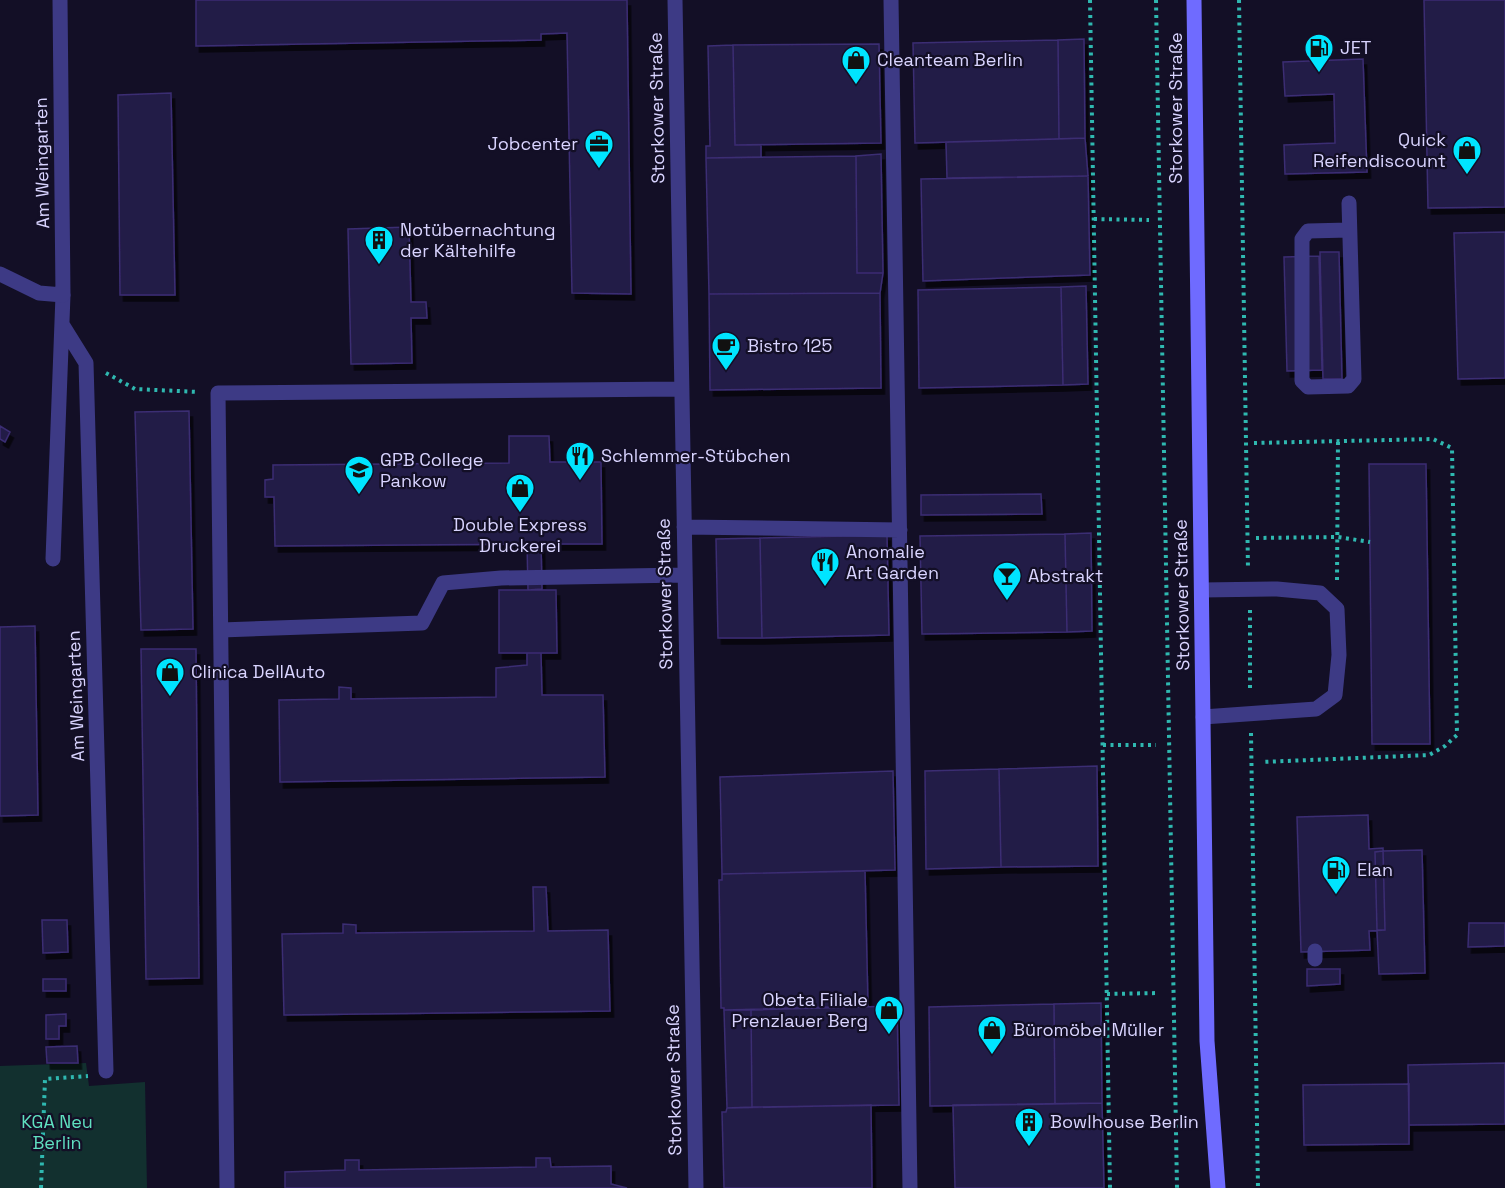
<svg xmlns="http://www.w3.org/2000/svg" width="1505" height="1188" viewBox="0 0 1505 1188" font-family="'Space Grotesk',sans-serif">
<style>
.green{fill:#12302f}
.building{fill:#241b47;stroke:#3b2d73;stroke-width:1.5;filter:url(#shadow)}
.lines{fill:none;stroke-linecap:round;stroke-linejoin:round}
.path{stroke:#2fb8b0;stroke-width:4;stroke-dasharray:3 4.5;stroke-linecap:butt}
.lane{stroke:#3d3a85;stroke-width:15}
.street{stroke:#3d3a85;stroke-width:15}
.secondary{stroke:#6f6bff;stroke-width:15}
.labels{text-anchor:middle;stroke-width:4.5;stroke-linejoin:round;paint-order:stroke}
.poi-label{font-size:18px;fill:#d9d4ff;stroke:#130f26;text-anchor:start}
.street-label{font-size:18px;fill:#d9d4ff;stroke:#130f26}
.park-label{font-size:18px;fill:#5fe0c0;stroke:#130f26}
</style>
<defs>
<filter id="shadow"><feDropShadow dx="3.5" dy="6" stdDeviation="0" flood-color="#0009"/></filter>
</defs>
<rect width="100%" height="100%" fill="#130f26"/>
<!-- green -->
<path class="green" d="M86,1063L89,1086L145,1082L147,1188H0V1066Z"/>
<!-- building -->
<path class="building" d="M196,0H627L631,294L572,293L567,33L541,34V40L196,46Z
M1424,0H1505V207L1428,208Z
M1084,39L1085,138L1059,139L1058,40Z
M1058,40L1059,139L915,143L913,43Z
M879,44L881,143L735,145L733,45Z
M733,45L735,145H761V157L706,158V146H710L708,46Z
M1363,59L1367,172L1285,174L1284,145L1335,143L1334,94L1285,96L1283,62Z
M171,93L175,295H120L118,95Z
M1085,138L1088,176L947,178L946,142Z
M881,154L883,273H857L856,156Z
M856,156L857,273H883L880,293L709,294L706,158Z
M1088,176L1090,275L923,281L921,179Z
M409,227L411,302H426L427,318H411L412,363L351,364L348,229Z
M1505,232V378L1458,379L1454,233Z
M1320,252H1339L1342,379H1323Z
M1319,256L1322,370L1287,371L1284,257Z
M1086,286L1088,384L1063,385L1061,287Z
M1061,287L1063,385L919,388L918,290Z
M880,293L881,388L710,390L709,294Z
M189,411L193,629L141,630L135,412Z
M0,426L10,432L5,442L0,439Z
M509,436H549L550,462H601L602,544H541L542,589L528,590L527,544L275,546L274,497H265V480L273,479V465L509,463Z
M1369,464H1426L1430,744H1372Z
M1041,494L1042,514L921,515V495Z
M1091,533L1092,631L1067,632L1065,534Z
M1065,534L1067,632L922,634L920,536Z
M887,535L889,635L762,638L760,538Z
M760,538L762,638H718L716,539Z
M499,590H556L557,653H499Z
M35,626L38,815L0,816V627Z
M141,649H196L199,978L146,979Z
M527,653H541L542,695H603L605,777L280,782L279,700L339,699V687L351,688V699L496,697V668L527,665Z
M1097,766L1098,866L1001,867L999,769Z
M999,769L1001,867L926,869L925,771Z
M893,771L895,870L722,874L720,777Z
M1368,815L1369,849L1383,848L1385,930L1369,931L1370,950L1301,952L1297,817Z
M1422,850L1425,973L1379,974L1377,930H1385L1383,851Z
M1383,851L1385,930H1377L1375,852Z
M865,871L868,1006L724,1010V1008H721L719,880H722V874Z
M533,887H546L548,931L608,930L610,1011L284,1015L282,934L343,933V924L356,925V933L534,931Z
M42,920H67L68,952L43,953Z
M1469,923H1505V946L1468,947Z
M1307,969H1340V984L1307,986Z
M43,979H66V991H43Z
M1101,1003L1102,1103L1055,1104L1054,1004Z
M1054,1004L1055,1104L930,1106L929,1007Z
M897,1006L899,1105L752,1107L751,1010Z
M724,1010H751L752,1107L727,1108Z
M66,1014V1026H59V1039H46V1015Z
M77,1046L78,1063H47L46,1047Z
M1505,1063V1124L1409,1125L1408,1065Z
M1409,1084V1144L1304,1145L1303,1085Z
M1102,1103L1104,1188H955L953,1105Z
M871,1105L872,1188H724L722,1112H726L727,1108Z
M536,1158H550L551,1167L611,1166V1184L627,1188H285V1172L345,1170V1160H359V1170L536,1167Z"/>
<g class="lines">
<!-- path -->
<path class="path" d="M1090,0L1110,1188
M1156,0L1177,1188
M1239,0L1248,569
M1094,219L1149,220
M106,373L135,389L199,392
M1254,443L1433,439L1452,448L1457,735L1445,746L1429,755L1261,762
M1256,538L1338,537L1370,542
M1337,580L1338,440
M1250,610V692
M1251,733L1258,1188
M1103,745H1156
M1107,994L1159,993
M41,1188L45,1079L88,1076"/>
<!-- lane -->
<path class="lane" d="M675,0L696,1188
M891,0L910,1188
M1349,203L1354,379L1348,386L1308,387L1302,381V239L1308,231L1349,230
M63,326L86,363L106,1071
M684,527L900,530
M53,559L63,295
M1202,590L1277,589L1320,593L1337,609L1339,655L1335,695L1316,709L1203,717
M221,630L422,623L443,583L501,578L684,575
M1315,951V959
M227,1188L218,393L681,389"/>
<!-- street -->
<path class="street" d="M0,274L39,293L63,295L60,0"/>
<!-- secondary -->
<path class="secondary" d="M1194,0L1207,1041L1218,1188"/>
</g>
<!-- icons -->
<defs>
<g id="fuel-pin" transform="scale(1.5)"><path d="M0 17L-7.5 6A9.5 9.5 0 1 1 7.5 6Z" fill="#00e5ff" stroke="#130f26"/><path d="M-5.5-6h7V0h2V4h1.3V-2.5L3-4.5l.8-.8L6-3V5H2.5V1h-1V6h-7ZM-4.2-4.7v3.2H.2V-4.7Z" fill="#111"/></g>
<g id="shop-pin" transform="scale(1.5)"><path d="M0 17L-7.5 6A9.5 9.5 0 1 1 7.5 6Z" fill="#00e5ff" stroke="#130f26"/><path d="M-5-2.5h2.3a2.7 3.5 0 0 1 5.4 0H5L5.5 6h-11ZM-1.5-2.5h3a1.5 2.3 0 0 0-3 0Z" fill="#111"/></g>
<g id="office-pin" transform="scale(1.5)"><path d="M0 17L-7.5 6A9.5 9.5 0 1 1 7.5 6Z" fill="#00e5ff" stroke="#130f26"/><path d="M-6-3h4V-5.5h4V-3h4V5H-6ZM-1-4.5V-3h2v-1.5ZM-6 0V1H6V0Z" fill="#111"/></g>
<g id="building-pin" transform="scale(1.5)"><path d="M0 17L-7.5 6A9.5 9.5 0 1 1 7.5 6Z" fill="#00e5ff" stroke="#130f26"/><path d="M-4-6H4V6H1V3H-1V6H-4ZM-2.5-4.3h1.7v1.8h-1.7ZM.8-4.3h1.7v1.8H.8ZM-2.5-1h1.7V.8h-1.7ZM.8-1h1.7V.8H.8Z" fill="#111"/></g>
<g id="cafe-pin" transform="scale(1.5)"><path d="M0 17L-7.5 6A9.5 9.5 0 1 1 7.5 6Z" fill="#00e5ff" stroke="#130f26"/><path d="M-5.5-4.5H6V0H3Q3 3.5 0 3.5H-2.5Q-5.5 3.5-5.5 0ZM3-3.2v2h1.7v-2ZM-6 4.5H4V6H-6Z" fill="#111"/></g>
<g id="restaurant-pin" transform="scale(1.5)"><path d="M0 17L-7.5 6A9.5 9.5 0 1 1 7.5 6Z" fill="#00e5ff" stroke="#130f26"/><path d="M-5-6h1v4h1v-4h1v4h1v-4h1v5L-1.5 .5V6h-2V.5L-5-1ZM5-6V6H3V1.5H1.5Q1.5-4 5-6Z" fill="#111"/></g>
<g id="university-pin" transform="scale(1.5)"><path d="M0 17L-7.5 6A9.5 9.5 0 1 1 7.5 6Z" fill="#00e5ff" stroke="#130f26"/><path d="M0-5L7-2L0 1L-7-2ZM-4 1L0 2.5L4 1V4Q0 6-4 4Z" fill="#111"/></g>
<g id="bar-pin" transform="scale(1.5)"><path d="M0 17L-7.5 6A9.5 9.5 0 1 1 7.5 6Z" fill="#00e5ff" stroke="#130f26"/><path d="M-6-5H6L.8 .8V4.5H3.5V6h-7V4.5H-.8V.8Z" fill="#111"/></g>
</defs>
<g fill-rule="evenodd">
<use href="#fuel-pin" x="1319" y="48"/>
<use href="#shop-pin" x="856" y="60"/>
<use href="#office-pin" x="599" y="144"/>
<use href="#shop-pin" x="1467" y="150"/>
<use href="#building-pin" x="379" y="240"/>
<use href="#cafe-pin" x="726" y="346"/>
<use href="#restaurant-pin" x="580" y="456"/>
<use href="#university-pin" x="359" y="470"/>
<use href="#shop-pin" x="520" y="488"/>
<use href="#restaurant-pin" x="825" y="562"/>
<use href="#bar-pin" x="1007" y="576"/>
<use href="#shop-pin" x="170" y="672"/>
<use href="#fuel-pin" x="1336" y="870"/>
<use href="#shop-pin" x="889" y="1010"/>
<use href="#shop-pin" x="992" y="1030"/>
<use href="#building-pin" x="1029" y="1122"/>
</g>
<g class="labels">
<!-- poi labels -->
<g class="poi-label">
<text x="1340" y="54">JET</text>
<text x="877" y="66">Cleanteam Berlin</text>
<text x="1446" y="146" text-anchor="end">Quick<tspan x="1446" dy="21">Reifendiscount</tspan></text>
<text x="578" y="150" text-anchor="end">Jobcenter</text>
<text x="400" y="236">Notübernachtung<tspan x="400" dy="21">der Kältehilfe</tspan></text>
<text x="747" y="352">Bistro 125</text>
<text x="601" y="462">Schlemmer-Stübchen</text>
<text x="380" y="466">GPB College<tspan x="380" dy="21">Pankow</tspan></text>
<text x="520" y="531" text-anchor="middle">Double Express<tspan x="520" dy="21">Druckerei</tspan></text>
<text x="846" y="558">Anomalie<tspan x="846" dy="21">Art Garden</tspan></text>
<text x="1028" y="582">Abstrakt</text>
<text x="191" y="678">Clinica DellAuto</text>
<text x="1357" y="876">Elan</text>
<text x="868" y="1006" text-anchor="end">Obeta Filiale<tspan x="868" dy="21">Prenzlauer Berg</tspan></text>
<text x="1013" y="1036">Büromöbel Müller</text>
<text x="1050" y="1128">Bowlhouse Berlin</text>
</g>
<!-- street labels -->
<g class="street-label">
<text transform="translate(657 108) rotate(-91)" y="6">Storkower Straße</text>
<text transform="translate(1176 108) rotate(-90)" y="6">Storkower Straße</text>
<text transform="translate(42 163) rotate(-91)" y="6">Am Weingarten</text>
<text transform="translate(665 594) rotate(-91)" y="6">Storkower Straße</text>
<text transform="translate(1182 595) rotate(-91)" y="6">Storkower Straße</text>
<text transform="translate(76 696) rotate(-92)" y="6">Am Weingarten</text>
<text transform="translate(674 1080) rotate(-91)" y="6">Storkower Straße</text>
</g>
<!-- park labels -->
<g class="park-label">
<text x="57" y="1128">KGA Neu<tspan x="57" dy="21">Berlin</tspan></text>
</g>
</g>
</svg>
